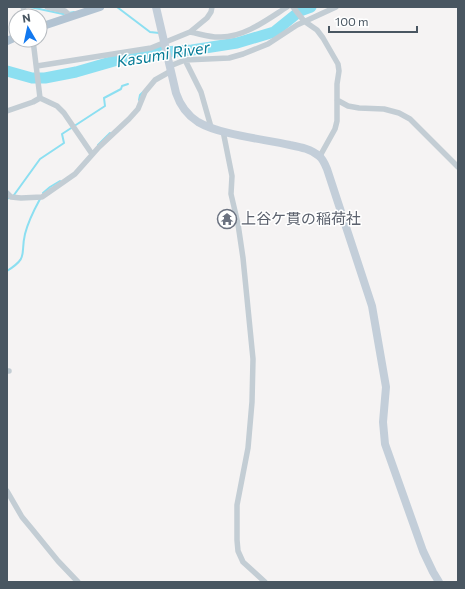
<svg xmlns="http://www.w3.org/2000/svg" width="465" height="589" viewBox="0 0 465 589" font-family="Commissioner,'Noto Sans JP',sans-serif">
<style>
.lines{fill:none;stroke-linecap:round;stroke-linejoin:round}
.stream{stroke:#8cdff1;stroke-width:2}
.river{stroke:#8cdff1;stroke-width:11}
.street{stroke:#c3cdd4;stroke-width:5.5}
.secondary{stroke:#c3ced9;stroke-width:8}
.primary{stroke:#b2c3d2;stroke-width:8}
.labels{text-anchor:middle;stroke-width:3;stroke-linejoin:round;paint-order:stroke}
.worship-label{font-size:15px;fill:#5b616d;stroke:#fff;text-anchor:start}
.water-label{font-size:16px;font-style:italic;fill:#077c97;stroke:#fff}
</style>
<rect width="100%" height="100%" fill="#f5f3f3"/>
<g class="lines">
<!-- stream -->
<path class="stream" d="M30,7L63,14L74,12
M117,7L150,32L159,33
M139,100L140,95L143,92
M98,145L110,133
M43,193L50,187L60,181
M7,199L14,195L40,159L64,143L62,134L105,106L104,98L121,89L122,86L128,84
M7,271C29,257 20,255 25,234C28,222 34,210 40,199"/>
<!-- river -->
<path class="river" d="M7,71L32,78H45L76,72L128,57L150,53L192,50L237,43L274,32L300,11L311,7"/>
<!-- street -->
<path class="street" d="M23,7L26,16
M47,7L65,11L70,16
M293,7L304,21L317,30L323,38L338,64L339,71L337,84V121L335,129L320,156
M190,32C201,34 211,38 221,37C245,37 268,19 287,7
M33,40L40,98
M185,60L201,92L211,127
M37,66L151,48L190,32L207,18L211,12L212,7
M170,66L185,60L229,58L243,54L268,44L297,25L336,7
M40,98L57,106L64,113L92,154
M337,100L348,106L359,108L384,109L399,113L410,119L458,167
M7,111L33,102L40,98
M223,131L232,176L231,194L238,224L243,258L253,359L252,402L248,448L237,505V540L238,551L243,562L265,582
M7,193L11,197L21,198L42,197L75,174L99,147L129,119L138,109L145,92L155,80L171,71
M7,371H9
M7,491L22,517L32,529L58,561L78,582"/>
<!-- secondary -->
<path class="secondary" d="M156,7L176,93C180,105 187,115 198,122C220,135 264,139 290,145C300,147 311,149 319,156C323,159 325,164 327,169L372,306L386,387L383,422L385,444L423,551L433,572L439,582"/>
<!-- primary -->
<path class="primary" d="M40,27L100,7
M7,41L16,37"/>
</g>
<!-- icons -->
<defs>
<g id="temple-ring" transform="scale(1)"><circle r="9.5" fill="#fff" stroke="#6b7280" stroke-width="1.5"/><path d="M0-6L5-2H3V0L6.5 2.5H4V6H1.5V3h-3V6H-4V2.5H-6.5L-3 0V-2H-5Z" fill="#6b7280"/></g>
</defs>
<g fill-rule="evenodd">
<use href="#temple-ring" x="227" y="219"/>
</g>
<g class="labels">
<!-- worship labels -->
<g class="worship-label">
<text x="241" y="224">上谷ケ貫の稲荷社</text>
</g>
<!-- water labels -->
<g class="water-label">
<text transform="translate(163 54) rotate(-9)" y="6">Kasumi River</text>
</g>
</g>
<!-- border -->
<rect width="465" height="589" fill="none" stroke="#495661" stroke-width="16"/>
<!-- north arrow -->
<g transform="translate(28 28) rotate(351)"><circle r="19" fill="#ffffff" stroke="#b6bbc0"/>
<path d="M0-3L7 15L0 10L-7 15Z" fill="#1278ef"/>
<text y="-6" font-size="11" font-weight="bold" text-anchor="middle" fill="#495661">N</text>
</g>
<!-- scale -->
<path d="M329 26v6h88v-6" fill="none" stroke="#495661" stroke-width="2"/>
<text x="335" y="26" font-size="12" fill="#495661" stroke="#ffffff" stroke-width="3" paint-order="stroke">100 m</text>
</svg>
